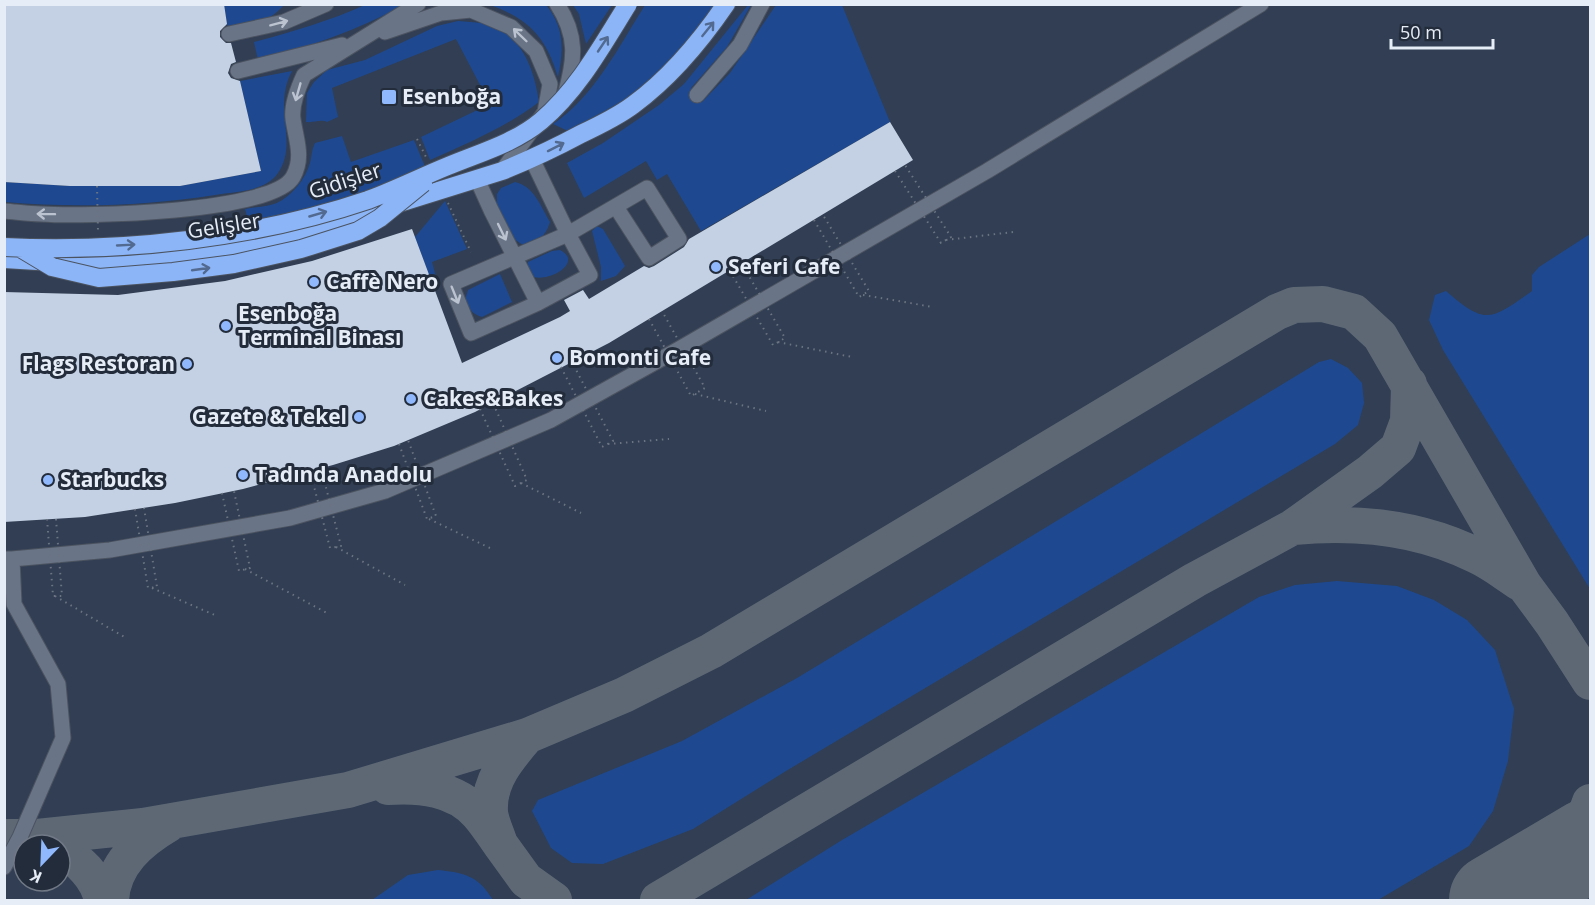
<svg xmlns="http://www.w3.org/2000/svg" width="1595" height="905" viewBox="0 0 1595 905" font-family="'Open Sans',sans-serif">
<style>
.built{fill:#313e53;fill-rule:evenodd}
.green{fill:#1e4990}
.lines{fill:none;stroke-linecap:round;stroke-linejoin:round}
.taxiway{stroke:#5e6875;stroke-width:36}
.runway{stroke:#5e6875;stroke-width:92}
.building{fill:#c4d1e4}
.minor-casing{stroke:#4b5360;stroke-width:17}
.highway-casing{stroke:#4b5360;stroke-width:20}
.path{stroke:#6b7482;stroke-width:2;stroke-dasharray:1.5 4.5;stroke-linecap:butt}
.minor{stroke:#697486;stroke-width:15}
.highway{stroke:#8cb5f7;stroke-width:18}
.highway-bridge-casing{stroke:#4b5360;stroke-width:20;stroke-linecap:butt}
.path-bridge{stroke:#6b7482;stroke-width:2;stroke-dasharray:1.5 4.5;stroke-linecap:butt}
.highway-bridge{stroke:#8cb5f7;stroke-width:18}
.oneway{stroke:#bac3cf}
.oneway2{stroke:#526a90}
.poi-dot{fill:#8fb8fd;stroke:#232c3b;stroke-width:2}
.labels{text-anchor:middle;stroke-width:6;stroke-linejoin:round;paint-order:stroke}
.poi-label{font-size:21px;font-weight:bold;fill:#e6edf7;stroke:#232c3b;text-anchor:start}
.street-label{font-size:21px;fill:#e6edf7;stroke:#232c3b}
</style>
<rect width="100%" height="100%" fill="#2c3645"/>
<!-- built -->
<path class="built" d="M5,5H1590V900H5ZM24,845H60V881H24Z"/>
<!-- green -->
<path class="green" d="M224,5H284C267,24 252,24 228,29Z
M365,5H404C358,30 309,47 258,60L254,42C292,32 329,21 365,5Z
M490,5H546C564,26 564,50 558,77C546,37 529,19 490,5Z
M573,5H612L586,44L579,14Z
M645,5H720L670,63L623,101L568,131L553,124C593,98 620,45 645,5Z
M748,5H751L727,47L691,88L702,102L730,73L776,5H842L890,122L701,231L667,174L657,180L646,161L584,198L567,163L603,143L659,105L684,84Z
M458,21C466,22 474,22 482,23C521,31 534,68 539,102C506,127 468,143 430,160L421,137L490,104L456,39L332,88L338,117L327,122C320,119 314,123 306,122L307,93L314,82L327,70L365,60L437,26Z
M292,71C272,108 299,142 278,173C265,192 236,191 215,195C145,206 75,208 5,202L4,182L70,186H180L261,171L240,81Z
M342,136L351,162L414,140L426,169C368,194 309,209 249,224L245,209C254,207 265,207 274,204C289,199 304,181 309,166C312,158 311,151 315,143Z
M515,182C534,186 541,207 550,222C545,238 538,241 523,245L511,237L497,204V194L501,188Z
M445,201L467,249L432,262L437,281L433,286L415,237Z
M597,226L603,229L625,266L616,276L601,281V267L592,231Z
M1590,234V589L1443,350L1429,320L1435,295L1446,291C1486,326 1491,320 1532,291V275L1539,267Z
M560,250C584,262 549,284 530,276L526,270L528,262L552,251Z
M500,274L512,302L482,317C472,314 469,309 465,300L468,290Z
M1331,359L1348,368L1362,383L1364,403L1358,425L1335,444L786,771L693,829L603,864L572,863L551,848L532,811L538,800L682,741L797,678L1319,362Z
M1337,581L1397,586L1434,600L1467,620L1495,650L1514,709L1508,761L1493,811L1469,846L1378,900H746L842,840L1259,597L1295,585Z
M438,870C466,873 478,876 493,900H372L408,875Z"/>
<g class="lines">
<!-- taxiway -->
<path class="taxiway" d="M1293,527C1356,521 1420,527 1477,556C1492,563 1506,574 1520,583
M388,787C420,785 455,788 478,814C486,823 493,834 500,844C497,834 491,822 490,812C488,781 508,758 527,736
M4,837H37L143,826L348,790L527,736L624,695L711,651L1277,312L1294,305L1323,304L1354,312L1380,336L1524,585L1552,623L1590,682
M500,844L526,880L554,900
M60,848C79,861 97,876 102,900
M1532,879L1564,853L1583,821L1590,802
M111,900C113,864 140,841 169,824
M658,900L1195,580L1293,527L1370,472L1398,448L1408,421L1409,384"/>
<!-- runway -->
<path class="runway" d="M1495,900L1590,844"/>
</g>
<!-- building -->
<path class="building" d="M4,4H224L227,24L220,31V37L226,43H231L236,62L231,64L228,73L231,78L240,81L261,171L180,186H70L4,182Z
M890,122L913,160L609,343L475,412L394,446L333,465L243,489L175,503L85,517L4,522V292L118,295L225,281L312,261L412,229L462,363L560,317L570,311L564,300L583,290L589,299L644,266L649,268L654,266L684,247L689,239Z"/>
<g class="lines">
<!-- minor casing -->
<g class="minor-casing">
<path id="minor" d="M557,4C578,36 575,60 565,95
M385,32L441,13L471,10L511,27L536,51L550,84L545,112L502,171
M229,34L284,22L326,4
M238,71L342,45
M697,95L740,45L762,4
M477,179L491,210L538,303L590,275L568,234L532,159
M4,211C17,212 29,214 41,214C83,217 273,213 293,177C304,157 296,140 293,119C291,105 298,88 304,75L418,4
M538,303L471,333L451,284L568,234L647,188L679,239L649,258L616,207
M4,559H12L14,604L58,684L63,738L20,837L4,867
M12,559L110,550L290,518L385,491L551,420L679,349L987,171L1261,4"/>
</g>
<!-- highway casing -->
<g class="highway-casing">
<path id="highway" d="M4,259L54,262L189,255L278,241L502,171C529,160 555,148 581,134C598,126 617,117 633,105C670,78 700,42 726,4"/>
</g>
<!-- path -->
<path class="path" d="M417,139L426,157
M448,203L471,252
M946,240L1013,232
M863,295L933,307
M778,342L852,357
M695,394L766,411
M608,444L669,439
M521,483L581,513
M429,519L492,549
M336,547L405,585
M245,569L327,613
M152,588L217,616
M55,596L126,638"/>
<!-- minor -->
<use href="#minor" class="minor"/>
<!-- highway -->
<use href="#highway" class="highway"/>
<!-- highway-bridge casing -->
<g class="highway-bridge-casing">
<path id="highway-bridge" d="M4,247C122,253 256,238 368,200C395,190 421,177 448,166C479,153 515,143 541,121C578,90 603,44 628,4
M22,249L52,267L99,278L173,272L234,264L301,249L358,231L380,218L423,183"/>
</g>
<!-- path-bridge -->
<path class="path-bridge" d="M895,171L941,243L951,237L905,165
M97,186L98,232
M814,220L859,297L869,291L823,215
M730,271L773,345L785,338L742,264
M649,319L691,396L705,388L662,311
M561,367L602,447L613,441L572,362
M480,409L515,486L527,480L493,403
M399,444L427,519L436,516L408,440
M310,471L330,548L341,546L321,468
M222,493L239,571L250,568L234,491
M135,509L148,588L157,587L144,508
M47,519L53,596H62L56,519"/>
<!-- highway-bridge -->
<use href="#highway-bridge" class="highway-bridge"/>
</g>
<!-- one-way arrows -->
<defs><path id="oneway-shaft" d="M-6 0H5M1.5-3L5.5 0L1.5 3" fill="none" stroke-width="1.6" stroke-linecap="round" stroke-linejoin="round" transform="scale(1.5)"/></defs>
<g class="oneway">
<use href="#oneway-shaft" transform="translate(279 23) rotate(-15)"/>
<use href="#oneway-shaft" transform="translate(520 35) rotate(-136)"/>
<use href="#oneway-shaft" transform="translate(298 92) rotate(106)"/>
<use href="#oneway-shaft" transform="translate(46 214) rotate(-179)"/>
<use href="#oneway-shaft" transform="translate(502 232) rotate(64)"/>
<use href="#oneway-shaft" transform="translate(455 295) rotate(68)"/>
</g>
<g class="oneway2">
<use href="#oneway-shaft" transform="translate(708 29) rotate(-51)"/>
<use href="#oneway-shaft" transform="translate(603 44) rotate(-56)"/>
<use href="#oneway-shaft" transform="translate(556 147) rotate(-27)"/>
<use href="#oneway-shaft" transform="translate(318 214) rotate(-16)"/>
<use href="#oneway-shaft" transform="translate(126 245) rotate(-3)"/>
<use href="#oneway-shaft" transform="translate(201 269) rotate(-8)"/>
</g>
<!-- markers -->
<g class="poi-dot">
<rect x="381" y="89" width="16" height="16" rx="3"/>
<circle cx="716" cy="267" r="6"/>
<circle cx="314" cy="282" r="6"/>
<circle cx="226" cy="326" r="6"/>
<circle cx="557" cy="358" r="6"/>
<circle cx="187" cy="364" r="6"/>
<circle cx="411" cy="399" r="6"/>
<circle cx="359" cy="417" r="6"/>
<circle cx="243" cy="475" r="6"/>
<circle cx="48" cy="480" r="6"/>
</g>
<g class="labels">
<!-- poi labels -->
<g class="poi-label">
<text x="402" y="104">Esenboğa</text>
<text x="728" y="274">Seferi Cafe</text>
<text x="326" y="289">Caffè Nero</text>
<text x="238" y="321">Esenboğa<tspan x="238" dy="24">Terminal Binası</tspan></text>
<text x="569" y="365">Bomonti Cafe</text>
<text x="175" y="371" text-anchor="end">Flags Restoran</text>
<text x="423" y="406">Cakes&amp;Bakes</text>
<text x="347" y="424" text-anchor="end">Gazete &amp; Tekel</text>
<text x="255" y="482">Tadında Anadolu</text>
<text x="60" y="487">Starbucks</text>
</g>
<!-- street labels -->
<g class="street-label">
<text transform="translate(345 181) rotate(-18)" y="7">Gidişler</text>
<text transform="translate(224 226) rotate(-9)" y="7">Gelişler</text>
</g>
</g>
<!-- border -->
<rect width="1595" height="905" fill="none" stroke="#e6edf7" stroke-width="12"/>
<!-- north arrow -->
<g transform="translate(42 863) rotate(203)"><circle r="28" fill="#232c3b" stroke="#717986" stroke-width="1.5"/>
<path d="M0-4.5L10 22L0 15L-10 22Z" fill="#8fb8fd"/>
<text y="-9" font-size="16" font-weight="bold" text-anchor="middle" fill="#e6edf7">K</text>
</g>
<!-- scale -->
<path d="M1391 39v9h102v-9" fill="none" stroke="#e6edf7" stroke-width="3"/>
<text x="1400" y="39" font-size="18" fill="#e6edf7" stroke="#232c3b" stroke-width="4.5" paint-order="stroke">50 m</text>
</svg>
